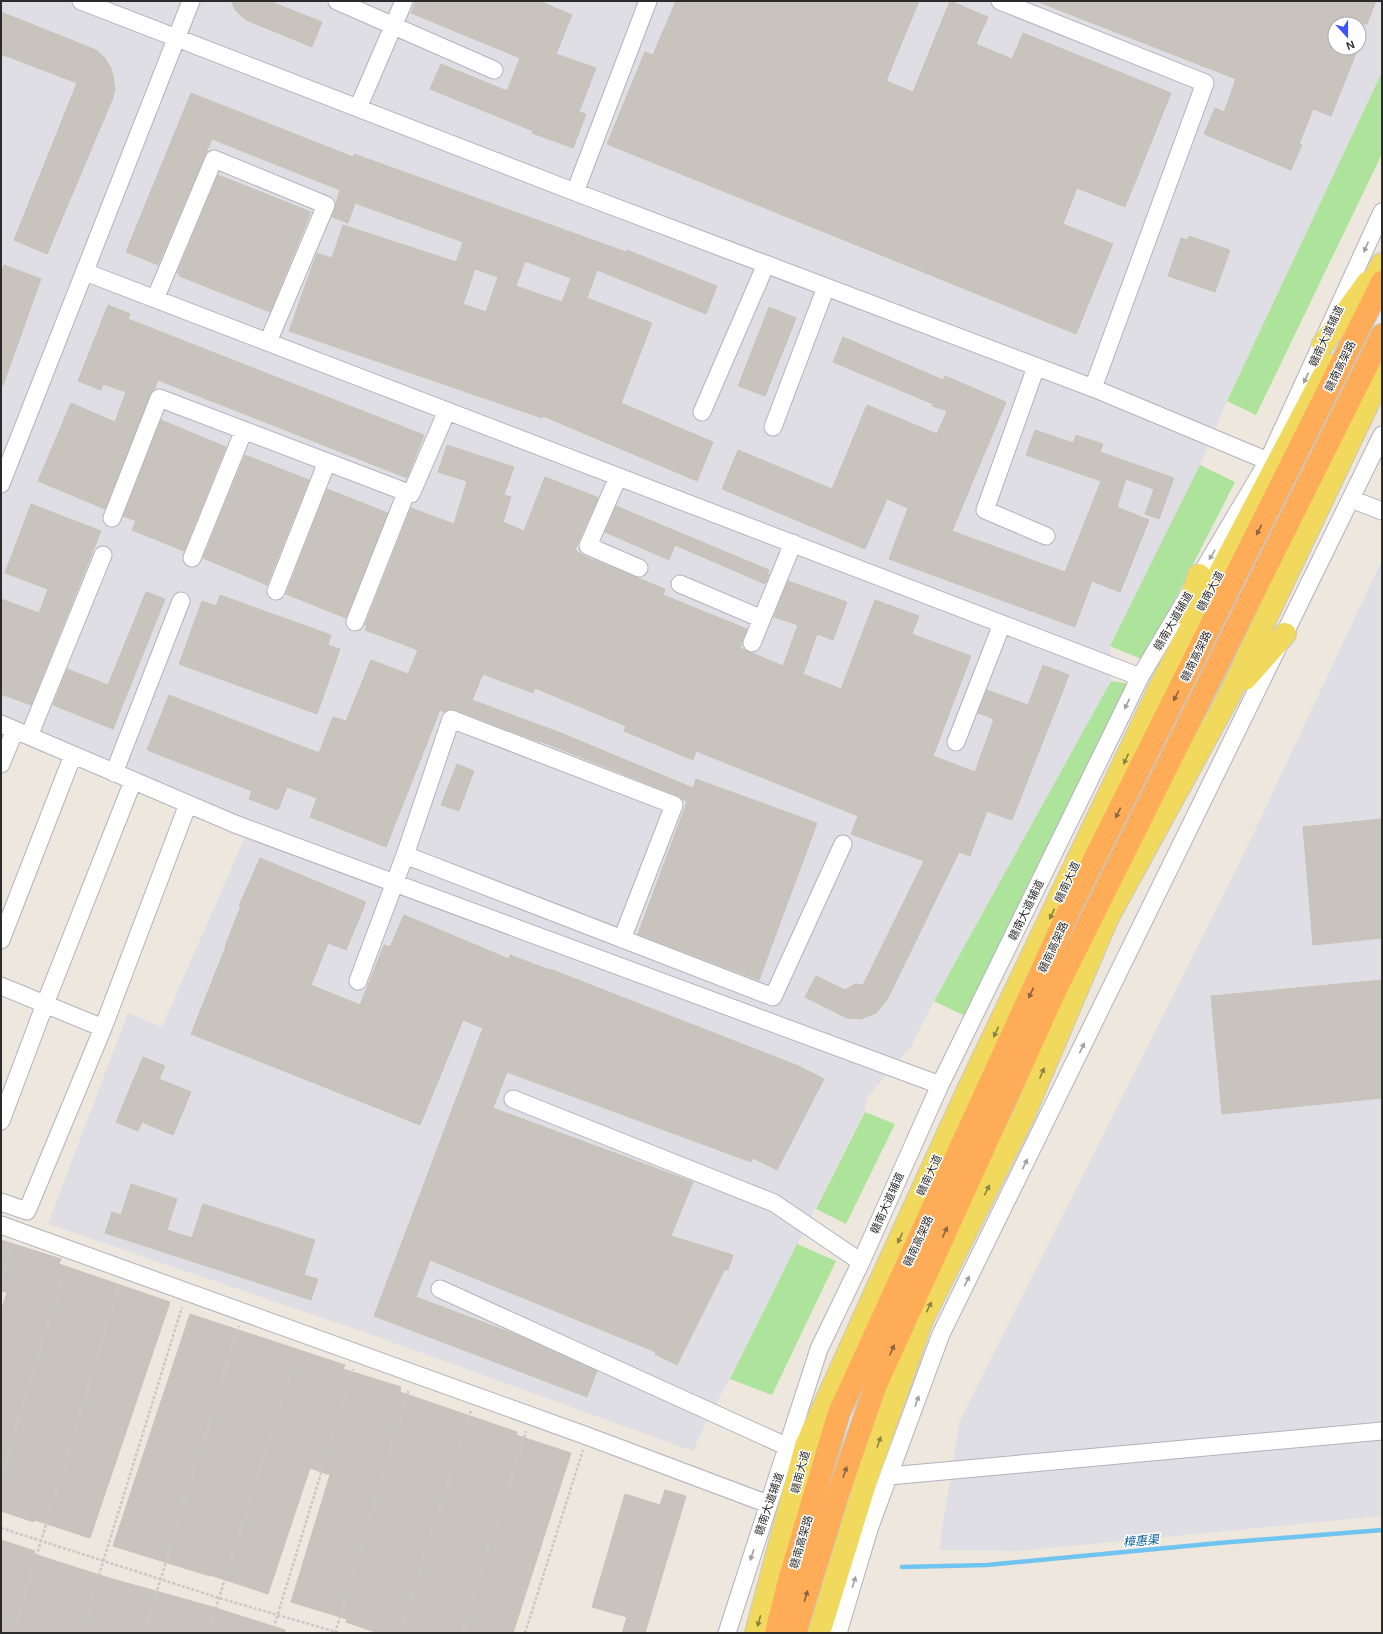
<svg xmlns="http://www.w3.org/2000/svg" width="1383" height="1634" viewBox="0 0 1383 1634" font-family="Helvetica,'Noto Sans SC',sans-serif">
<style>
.industrial{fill:#e0dee5;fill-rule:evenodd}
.green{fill:#ade39a}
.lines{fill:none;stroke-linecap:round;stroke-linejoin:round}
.stream{stroke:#70c4ef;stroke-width:4.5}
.building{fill:#c8c4bd;stroke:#c8c3b7;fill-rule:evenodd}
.minor-casing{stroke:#b1b2bf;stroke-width:19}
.major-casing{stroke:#c8c8c8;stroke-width:24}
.highway-casing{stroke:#c8c8c8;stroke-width:24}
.path{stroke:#c8c8c8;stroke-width:2.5;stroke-dasharray:3 2;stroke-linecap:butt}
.minor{stroke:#fff;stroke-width:17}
.major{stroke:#f1d95e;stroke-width:22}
.highway{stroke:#feac57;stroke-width:22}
.oneway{fill:#a0a0a0}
.oneway2{fill:#8a653f}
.oneway3{fill:#8e8244}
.labels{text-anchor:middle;stroke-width:3;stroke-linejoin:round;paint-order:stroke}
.street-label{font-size:11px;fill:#2b2b2b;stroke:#fff}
.water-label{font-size:12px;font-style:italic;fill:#0d619c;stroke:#fff}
</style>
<rect width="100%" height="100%" fill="#ede7dd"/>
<!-- industrial -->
<path class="industrial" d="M1,1H1382V72L1227,401L1200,465L1110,646L1111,681L934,1001L912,1045L868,1097L864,1112L730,1379L709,1415L693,1451L361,1331L48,1224L128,1013L162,1027L245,837L1,735ZM1335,24H1359V48H1335Z
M1382,560V1516L1019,1551L939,1550L959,1423L1241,860Z"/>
<!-- green -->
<path class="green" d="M1382,72V154L1256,415L1227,401Z
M1200,465L1235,482L1144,660L1110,646Z
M1111,681L1129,684L965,1016L934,1001Z
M865,1112L895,1124L846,1224L816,1209Z
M797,1244L836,1261L772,1395L730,1379Z"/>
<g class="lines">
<!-- stream -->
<path class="stream" d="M902,1567L987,1565L1219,1543L1382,1530"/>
</g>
<!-- building -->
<path class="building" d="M231,1H269L322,22L312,47L246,20L236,11Z
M416,1H539L572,15L556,54L596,68L579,112L586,114L573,148L532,133L533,131L430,89L441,64L507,91L520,58L411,13Z
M676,1H919L886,81L913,92L950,1L988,17L976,44L1012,59L1023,33L1171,93L1125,207L1077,188L1063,224L1113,244L1076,334L607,144L645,52L653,55Z
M1036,1H1376L1367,24H1335V48H1358L1331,116L1313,109L1299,144L1302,145L1291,170L1204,134L1215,108L1224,112L1236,79Z
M1,12L96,50L104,57L111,68L113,76L115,90L112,100L47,254L14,240L77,83L1,54Z
M191,93L353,157L354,154L626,252L627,250L717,286L706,314L597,270L587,298L652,323L621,403L713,442L697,481L543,416L542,418L289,331L317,253L332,258L343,225L456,262L463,242L355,203L348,223L332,217L340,190L212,139L158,265L126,252ZM525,261L571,278L562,302L516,286ZM475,269L498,277L486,312L463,304Z
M218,175L311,212L270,312L179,276L180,274L177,273Z
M1189,236L1230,250L1215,292L1168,276L1181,238L1187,240Z
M4,265L41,279L3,385H1V274Z
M108,305L130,314L128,319L424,435L407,478L158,380L154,390L150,394L105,509L38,481L71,403L115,422L126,392L103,384L101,390L78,381Z
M769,307L796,318L765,396L738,386Z
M843,337L943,380L945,376L1006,402L952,531L1065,572L1101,481L1026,455L1035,430L1073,443L1076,435L1103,444L1100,452L1174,478L1159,519L1145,514L1154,489L1126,479L1117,507L1149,520L1120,592L1092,581L1075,627L889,559L908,508L887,499L865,549L722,489L738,450L832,489L867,405L937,434L947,411L932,406L933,404L833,362Z
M161,420L226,447L184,551L132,530L136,521L123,516Z
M447,445L514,467L504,495L511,497L503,522L524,531L545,477L597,497L598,498L575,550L586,557L665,589L663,595L747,629L740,648L783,666L798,625L774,617L788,581L847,602L833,640L817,634L803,674L841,689L875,600L919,616L912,634L971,656L933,756L975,772L994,719L978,713L987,690L1028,705L1043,665L1069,675L1012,820L987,811L970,856L959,852L887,1000L876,1013L861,1019L847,1018L805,997L816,976L845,990L855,984L863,985L924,861L851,834L858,816L696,751L693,760L624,731L626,726L535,688L533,693L483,674L472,700L561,733L693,788L696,779L817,823L759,980L638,934L687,802L678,796L540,741V742L455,710L449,709L444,712L440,710L386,847L310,817L317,798L287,787L278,810L249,799L252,791L147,750L169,695L319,753L333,717L346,721L371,660L408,674L418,650L365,630L367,626L365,625L411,508L454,524L467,481L438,472Z
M245,455L309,480L267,585L203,558Z
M327,489L388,513L346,618L286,594Z
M31,504L101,531L31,705L1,694V599L39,613L48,589L5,573Z
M616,506L769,570L767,574H769L765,584L675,545L669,560L605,532Z
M146,592L165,599L113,729L53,705L67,669L108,685Z
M220,595L331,635L328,645L340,649L317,714L179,664L202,601L216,606Z
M457,764L474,771L459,811L441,805Z
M1382,819V938L1313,945L1303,827Z
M260,858L366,902L346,950L328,943L311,985L360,1005L384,945L390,947L404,915L509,959L510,955L550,970V969L796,1065L824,1079L777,1170L753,1158L751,1162L507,1072L493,1108L693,1182L671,1236L733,1255L728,1270L725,1269L677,1365L655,1354L656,1352L430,1260L416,1297L525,1338L597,1371L587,1397L374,1316L483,1028L463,1020L420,1125L191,1034L226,946H225L241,906H239Z
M1382,980V1098L1222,1114L1211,996Z
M143,1057L165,1066L159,1079L191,1092L173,1135L142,1122L138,1131L116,1122Z
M131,1184L177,1199L167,1230L192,1238L203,1204L315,1240L304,1275L318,1279L311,1300L105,1233L112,1212L121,1215Z
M1,1240L61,1259L59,1264L170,1302L90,1538L35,1520L34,1522L1,1511V1311L7,1292L1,1291Z
M190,1314L345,1365L343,1369L401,1387L400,1392L517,1432L516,1435L571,1453L513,1633H378L346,1622L347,1619L291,1602L330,1475L310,1468L268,1594L210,1575V1576L113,1546Z
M665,1490L686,1496L645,1633H622L627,1617L592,1607L625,1494L660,1505Z
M1,1540L35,1551L34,1554L109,1578L206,1605L285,1630L284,1633H1Z"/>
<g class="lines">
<!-- minor casing -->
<g class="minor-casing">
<path id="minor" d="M81,1L575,192L1093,388L1268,461
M337,1L494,70
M1000,1L1205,83L1093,388
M358,108L404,1
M575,192L648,1
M85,272L1140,677
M155,299L214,159L326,205L268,342
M1036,367L985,510L1046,536
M702,412L766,264
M773,427L826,287
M618,477L588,546L639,568
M1,484L191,1
M1351,499L1382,511
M112,518L159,398L411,494L447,411
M192,558L244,430
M680,584L762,619
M276,591L327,462
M355,622L406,493
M752,643L793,543
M1,724L235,824L940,1085
M29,736L103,555
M956,742L1002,624
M1,764L15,730
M114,773L181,601
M405,855L451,719L674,805L622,939
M1,940L73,755
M358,981L405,855L773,997L843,844
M1,986L103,1028
M513,1099L774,1203L861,1262
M1,1121L45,1004L133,781
M1,1202L27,1211L103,1028L188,804
M1,1225L587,1436L768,1504
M440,1289L788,1447
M889,1476L1382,1431
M727,1633L819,1349L861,1262L940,1085L1140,677L1268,461L1382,212
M838,1633L869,1529L941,1334L1382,435"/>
</g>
<!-- major casing -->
<g class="major-casing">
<path id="major" d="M1364,299L1382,264
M1323,344L1368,282
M1186,614L1199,575
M1245,679L1285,634
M756,1633L806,1446L880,1282L966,1094L1162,683L1329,365
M819,1633L867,1477L922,1320L1023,1117L1107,919L1228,698L1382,374"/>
</g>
<!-- highway casing -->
<g class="highway-casing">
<path id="highway" d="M776,1633L790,1577L839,1413L1071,906L1382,282
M795,1633L838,1494L875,1387L1057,987L1382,335"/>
</g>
<!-- path -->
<path class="path" d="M1,1280L12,1246
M1,1479L66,1265
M1,1528L219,1598L340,1633
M13,1633L119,1285
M81,1633L182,1307
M144,1633L239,1326
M208,1633L298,1347
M272,1633L353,1369
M335,1633L409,1389
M400,1633L471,1410
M462,1633L526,1431
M525,1633L583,1450"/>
<!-- minor -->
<use href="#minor" class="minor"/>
<!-- major -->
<use href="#major" class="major"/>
<!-- highway -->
<use href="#highway" class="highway"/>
</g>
<!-- one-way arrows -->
<defs><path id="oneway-solid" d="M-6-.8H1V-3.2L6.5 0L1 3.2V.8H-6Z"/></defs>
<g class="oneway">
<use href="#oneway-solid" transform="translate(1366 247) rotate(114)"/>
<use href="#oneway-solid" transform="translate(1306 378) rotate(115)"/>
<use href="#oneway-solid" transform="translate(1212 555) rotate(121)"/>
<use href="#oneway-solid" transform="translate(1127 704) rotate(116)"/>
<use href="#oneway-solid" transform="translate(1082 1048) rotate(-64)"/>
<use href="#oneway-solid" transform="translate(1025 1164) rotate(-64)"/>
<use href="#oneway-solid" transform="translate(967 1281) rotate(-64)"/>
<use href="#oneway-solid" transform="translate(917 1401) rotate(-70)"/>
<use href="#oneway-solid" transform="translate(752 1555) rotate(108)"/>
<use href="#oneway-solid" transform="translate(854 1582) rotate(-73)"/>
</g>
<g class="oneway2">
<use href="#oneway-solid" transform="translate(1259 530) rotate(116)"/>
<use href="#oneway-solid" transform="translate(1176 696) rotate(116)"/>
<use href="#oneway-solid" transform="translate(1118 813) rotate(116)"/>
<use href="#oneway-solid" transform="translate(1031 993) rotate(115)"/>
<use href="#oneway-solid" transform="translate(945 1232) rotate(-66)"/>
<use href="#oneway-solid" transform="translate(892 1350) rotate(-66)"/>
<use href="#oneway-solid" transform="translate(845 1472) rotate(-71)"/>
<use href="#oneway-solid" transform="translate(806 1596) rotate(-73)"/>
</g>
<g class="oneway3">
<use href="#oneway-solid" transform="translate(1126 759) rotate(115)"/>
<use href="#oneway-solid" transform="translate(1052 914) rotate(115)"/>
<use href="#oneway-solid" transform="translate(996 1032) rotate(115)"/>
<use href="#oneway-solid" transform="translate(1042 1073) rotate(-67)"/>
<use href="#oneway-solid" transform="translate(987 1190) rotate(-64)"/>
<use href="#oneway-solid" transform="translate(900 1238) rotate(115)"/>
<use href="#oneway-solid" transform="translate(929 1307) rotate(-64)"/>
<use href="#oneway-solid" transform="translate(879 1442) rotate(-71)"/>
<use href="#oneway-solid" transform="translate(759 1621) rotate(105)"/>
</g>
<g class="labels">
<!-- street labels -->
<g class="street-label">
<text transform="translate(1326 336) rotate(-65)" y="4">赣南大道辅道</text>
<text transform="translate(1340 366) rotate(-64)" y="4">赣南高架路</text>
<text transform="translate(1210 591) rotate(-62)" y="4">赣南大道</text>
<text transform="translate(1173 621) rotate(-60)" y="4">赣南大道辅道</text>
<text transform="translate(1196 656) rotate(-64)" y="4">赣南高架路</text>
<text transform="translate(1067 882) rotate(-65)" y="4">赣南大道</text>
<text transform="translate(1026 910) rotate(-64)" y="4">赣南大道辅道</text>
<text transform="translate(1053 947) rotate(-65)" y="4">赣南高架路</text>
<text transform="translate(929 1175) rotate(-65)" y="4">赣南大道</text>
<text transform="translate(887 1203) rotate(-66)" y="4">赣南大道辅道</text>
<text transform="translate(918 1241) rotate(-65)" y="4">赣南高架路</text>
<text transform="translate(800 1472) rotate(-75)" y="4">赣南大道</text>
<text transform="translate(769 1504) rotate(-71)" y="4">赣南大道辅道</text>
<text transform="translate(801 1542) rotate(-74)" y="4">赣南高架路</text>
</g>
<!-- water labels -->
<g class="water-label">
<text transform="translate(1141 1541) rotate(-5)" y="4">樟惠渠</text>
</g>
</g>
<!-- border -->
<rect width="1383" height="1634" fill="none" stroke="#2b2b2b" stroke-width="4"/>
<!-- north arrow -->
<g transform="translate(1347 36) rotate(159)"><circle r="19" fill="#ffffff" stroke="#aaaaaa"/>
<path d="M0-3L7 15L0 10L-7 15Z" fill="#3d52fa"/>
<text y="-6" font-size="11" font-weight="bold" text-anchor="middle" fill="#2b2b2b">N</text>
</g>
</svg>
